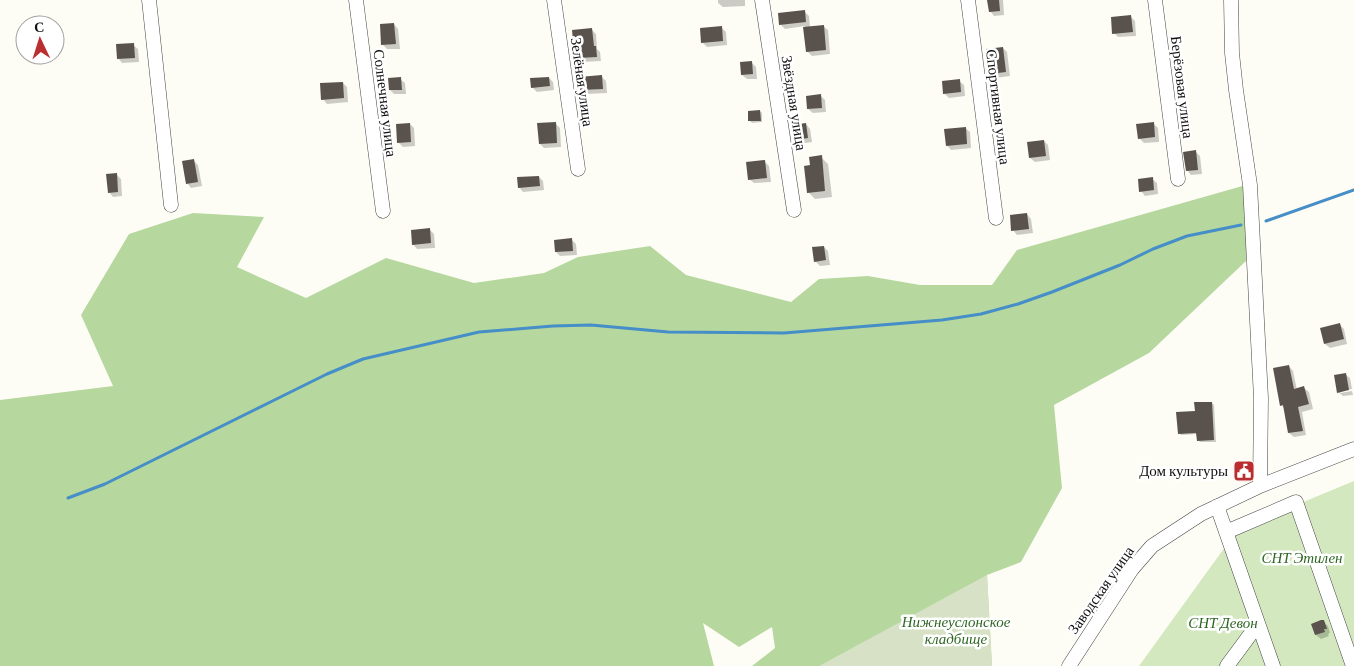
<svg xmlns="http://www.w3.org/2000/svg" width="1354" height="666" viewBox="0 0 1354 666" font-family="'Crimson Pro',serif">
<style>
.green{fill:#d3e8bf}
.forest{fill:#b6d89f}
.cemetery{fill:#d7e1c5}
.shadow{fill:#0003}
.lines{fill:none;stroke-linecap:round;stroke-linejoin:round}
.stream{stroke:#468ec7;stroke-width:3}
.building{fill:#59524d}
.minor-casing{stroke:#444;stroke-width:15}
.minor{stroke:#fff;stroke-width:14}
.labels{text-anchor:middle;stroke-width:5;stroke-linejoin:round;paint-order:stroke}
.street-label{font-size:15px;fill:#111;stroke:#fff}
.poi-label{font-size:15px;fill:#111;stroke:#fff;text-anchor:end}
.park-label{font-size:15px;font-style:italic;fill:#2e6623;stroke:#fff}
</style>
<rect width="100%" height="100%" fill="#fefdf5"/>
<!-- green -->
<path class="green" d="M1354,481V666H1139L1238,529Z"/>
<!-- forest -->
<path class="forest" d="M1246,185V261L1149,353L1054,405L1062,488L1021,562L987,575L992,666H752L775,648L772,627L739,647L703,623L714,666H0V400L113,386L81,315L129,234L193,213L264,217L237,267L306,298L386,258L474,283L544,273L578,257L650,246L686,275L791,302L819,279L868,276L920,285H992L1017,250Z"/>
<!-- cemetery -->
<path class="cemetery" d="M987,575L992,666H819Z"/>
<!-- shadow -->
<path class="shadow" d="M718,0H745V6L723,7L718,3Z
M989,0H1003L1004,15L994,16L990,11Z
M804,11L809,16L810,27L823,26L828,30L830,54L812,56L807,51L805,26L785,29L780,24Z
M1131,17L1135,21L1136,36L1118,37L1114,33Z
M394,24L398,29L400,49H387L383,45L381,25Z
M722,28L726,32L727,45L707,47L702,42Z
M592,30L596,34L597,49L600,52L601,61L582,62L578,58Z
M133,45L138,49L139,62L122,63L118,58Z
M1003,48L1007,52L1010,76L995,78L990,73Z
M752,63L756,67L757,79H747L742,75Z
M601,76L606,81L607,93L586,94L581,90L580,78Z
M549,78L553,82L554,90L537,92L532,87Z
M400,79L405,83L406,94H394L390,90Z
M959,81L964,85L965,96L949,98L944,93Z
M343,83L347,87L348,102L327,104L323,99Z
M820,95L825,100L826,112L813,113L808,109Z
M760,111L762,113V122L752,123L750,121Z
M555,123L560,128L561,147L544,148L540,144Z
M1153,123L1158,128L1159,142L1144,143L1140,139L1138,125Z
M410,124L414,128L415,146L403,147L398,142Z
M806,124L810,129L812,142L799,144L795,139Z
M965,128L970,132L971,148L951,150L947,145Z
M1044,141L1048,145L1050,160L1035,162L1030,158Z
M1195,151L1200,156L1202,174L1191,175L1187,170Z
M821,157L828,164L832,197L815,199L808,192L811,166Z
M194,161L198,165L202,186L191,188L187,183Z
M764,161L769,166L771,182L754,183L749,179Z
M116,174L121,179L122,196L113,197L109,192Z
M539,177L543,181L544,190L523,192L519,187Z
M1152,179L1157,183L1158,194L1145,196L1141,191Z
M1027,214L1031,219L1033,233L1017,235L1013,230Z
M430,230L434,234L435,248L417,249L413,244Z
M572,240L576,244L577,255L560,256L556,252Z
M824,247L828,251L830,265L820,266L815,261Z
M1339,324L1344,329L1347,344L1330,348L1325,344Z
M1289,366L1293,371L1297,390L1304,388L1309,392L1313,409L1302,412L1306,435L1294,437L1289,433L1285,409L1281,405Z
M1345,374L1350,378L1352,389L1340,391V393L1352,391L1353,395L1343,396L1338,392Z
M1212,403L1214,405L1216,442H1200L1198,440L1197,434L1181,435L1179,433L1196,412Z
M1324,622L1328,626L1330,633L1328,634L1329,636L1321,639L1316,635L1313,625Z"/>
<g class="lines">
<!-- stream -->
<path class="stream" d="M1266,221L1354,190
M68,498L105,484L327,374L363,359L479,332L553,326L591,325L668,332L784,333L942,320L981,314L1018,304L1052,292L1120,265L1153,249L1187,236L1241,225"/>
</g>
<!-- building -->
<path class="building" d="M987,0H999L1000,11L989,12Z
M805,10L806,22L779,25L778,13Z
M1131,15L1133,32L1112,34L1111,17Z
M394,23L396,44L381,45L380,24Z
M824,25L826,50L806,52L803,27Z
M722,26L723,41L701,43L700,28Z
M592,28L594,46H596L597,57L577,58L575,41H573L572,30Z
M134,43L135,58L117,59L116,44Z
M1003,47L1006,72L989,74L986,49Z
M752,61L753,74L741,75L740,62Z
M602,75L603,89L580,90L579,77Z
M401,77L402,90H389L388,78Z
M549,77L550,86L531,88L530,78Z
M960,79L961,92L943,94L942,81Z
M343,82L344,98L321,100L320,83Z
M821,94L822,108L807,109L806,96Z
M760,110L761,121H748V111Z
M556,122L557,143L539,144L537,123Z
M1154,122L1155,137L1138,139L1136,124Z
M410,123L411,142L397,143L396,124Z
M806,123L808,138L794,140L792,125Z
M966,127L967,144L946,146L944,129Z
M1044,140L1046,156L1029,158L1027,142Z
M1196,150L1198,170L1186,171L1183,152Z
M822,155L825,191L807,193L804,166L810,165L809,157Z
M194,159L198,182L186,184L182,161Z
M765,160L767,178L748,180L746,162Z
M117,173L118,192L108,193L106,174Z
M539,176L540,186L518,188L517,177Z
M1153,177L1154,190L1139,192L1138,179Z
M1027,213L1029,229L1011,231L1010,215Z
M430,228L431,243L412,245L411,230Z
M572,238L573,251L555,252L554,240Z
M824,246L826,260L814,262L812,247Z
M1340,323L1344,339L1324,344L1320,328Z
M1289,365L1294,389L1304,386L1309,404L1298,407L1303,431L1288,433L1283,405L1280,406L1273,368Z
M1346,373L1349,390L1337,393L1334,375Z
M1194,402H1212L1214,440L1197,441L1196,433L1178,434L1176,412L1195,411Z
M1321,620H1324L1327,629H1324L1325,632L1315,635L1311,624Z"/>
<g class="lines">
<!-- minor casing -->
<g class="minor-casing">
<path id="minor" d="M149,0L171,205
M356,0L383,211
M554,0L578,169
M762,0L794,210
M968,0L996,218
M1155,0L1178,179
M1231,0L1232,53L1236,90L1250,185L1261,398L1260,486
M1217,506L1273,666
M1226,532L1296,502L1353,666
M1069,666L1132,569L1152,546L1201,514L1260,486L1354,449
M1227,666L1258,624"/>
</g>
<!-- minor -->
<use href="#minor" class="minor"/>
</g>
<!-- icons -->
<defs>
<g id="civic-square" transform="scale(1.125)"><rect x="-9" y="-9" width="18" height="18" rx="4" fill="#bb2e2f" stroke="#fff"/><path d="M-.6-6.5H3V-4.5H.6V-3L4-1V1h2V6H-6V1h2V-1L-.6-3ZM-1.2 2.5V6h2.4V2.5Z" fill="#fff"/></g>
</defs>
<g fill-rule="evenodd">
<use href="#civic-square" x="1244" y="471"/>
</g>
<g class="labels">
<!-- street labels -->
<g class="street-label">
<text transform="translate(582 82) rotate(82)" y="5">Зелёная улица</text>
<text transform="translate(1182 87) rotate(83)" y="5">Берёзовая улица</text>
<text transform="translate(385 103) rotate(83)" y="5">Солнечная улица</text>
<text transform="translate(794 103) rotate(81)" y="5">Звёздная улица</text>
<text transform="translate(998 107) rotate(83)" y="5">Спортивная улица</text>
<text transform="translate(1101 590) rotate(-55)" y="5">Заводская улица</text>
</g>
<!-- poi labels -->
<g class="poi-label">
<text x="1228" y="476">Дом культуры</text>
</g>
<!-- park labels -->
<g class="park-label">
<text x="1302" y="563">СНТ Этилен</text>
<text x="956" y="627">Нижнеуслонское<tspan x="956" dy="17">кладбище</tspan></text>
<text x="1223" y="628">СНТ Девон</text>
</g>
</g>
<!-- north arrow -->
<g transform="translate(40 40) rotate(356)"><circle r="24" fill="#ffffff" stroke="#a0a0a0"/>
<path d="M0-4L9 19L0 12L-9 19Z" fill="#bb2e2f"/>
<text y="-8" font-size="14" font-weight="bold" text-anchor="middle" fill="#111111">С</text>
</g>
</svg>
